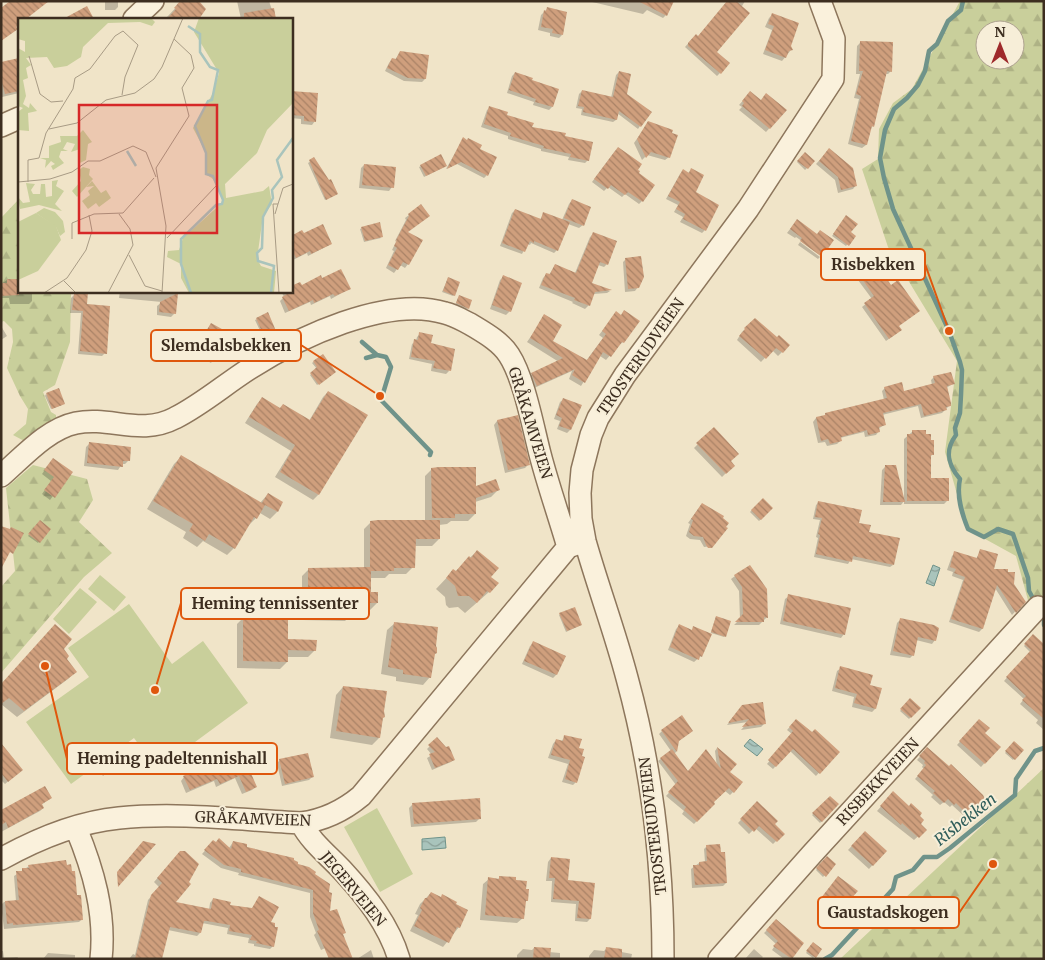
<svg xmlns="http://www.w3.org/2000/svg" width="1045" height="960" viewBox="0 0 1045 960" font-family="Merriweather,serif">
<style>
.green{fill:#c9cf9b}
.forest{fill:url(#forest-firs);fill-rule:evenodd}
.water{fill:url(#water-waves);stroke:#6f938a}
.shadow{fill:#0003}
.lines{fill:none;stroke-linecap:round;stroke-linejoin:round}
.stream{stroke:#6f938a;stroke-width:4.5}
.building{fill:url(#building-back-hatch)}
.minor-casing{stroke:#8d765c;stroke-width:24}
.minor{stroke:#faf1dc;stroke-width:21}
.labels{text-anchor:middle;stroke-width:4;stroke-linejoin:round;paint-order:stroke}
.street-label{font-size:15px;fill:#3d2e20;stroke:#f7eed8}
.water-label{font-size:16px;font-style:italic;fill:#2f5d5a;stroke:#f7eed8}
.inset-river{fill:none;stroke:#a9c4bc;stroke-width:2.5}
.inset-road{fill:none;stroke:#a89b85;stroke-width:1}
.view{fill:#d62828;fill-opacity:0.15;stroke:#d62828;stroke-width:2.5}
.inset-edge{fill:none;stroke:#3d2e20;stroke-width:2.5}
.leader{fill:none;stroke:#df570d;stroke-width:2}
.callout-dot{fill:#df570d;stroke:#f7eed8;stroke-width:2}
.callout{fill:#f7eed8;stroke:#df570d;stroke-width:2}
.callout-label{font-size:16px;text-anchor:middle;font-weight:bold;fill:#3d2e20}
</style>
<defs>
<pattern id="forest-firs" width="22" height="20" patternUnits="userSpaceOnUse" patternTransform="scale(1.25)"><rect width="22" height="20" fill="#c9cf9b"/><path d="M5 1l3.5 6h-7zM16 11l3.5 6h-7z" fill="#aeb285"/></pattern>
<pattern id="water-waves" width="16" height="10" patternUnits="userSpaceOnUse" patternTransform="scale(1.25)"><rect width="16" height="10" fill="#a9c4bc"/><path d="M0 5q4-4 8 0t8 0" fill="none" stroke="#8ba098"/></pattern>
<pattern id="building-back-hatch" width="6" height="6" patternUnits="userSpaceOnUse" patternTransform="scale(1.25)"><rect width="6" height="6" fill="#cf9f7d"/><path d="M-1 5l2 2M0 0l6 6M5-1l2 2" fill="none" stroke="#a98266"/></pattern>
</defs>
<rect width="100%" height="100%" fill="#f0e4c8"/>
<!-- green -->
<path class="green" d="M100,575L126,597L114,611L88,589Z
M80,588L97,602L69,634L53,619Z
M129,604L172,664L203,641L248,703L157,770L134,738L71,784L26,722L89,677L68,648Z
M377,808L413,874L380,892L344,827Z"/>
<!-- forest -->
<path class="forest" d="M960,1H1044V621L1029,604L1016,556L967,529L945,452L957,361L888,247L862,169L878,159L879,129L893,103L912,89ZM985,30H1015V60H985Z
M19,199V291H71L70,342L55,385L43,392L51,412L56,415V421L28,443L13,435L26,424L28,409L20,396L7,368L13,342L12,329L4,321L1,322V218Z
M33,465L87,479L93,500L79,522L112,553L84,577L1,673V587L15,571L6,488Z
M1044,768V959H840Z"/>
<!-- water -->
<path class="water" d="M933,565L940,568L934,586L926,583Z
M750,739L763,749L757,756L744,746Z
M445,837L446,848L422,850V839Z"/>
<!-- shadow -->
<path class="shadow" d="M105,1H118V7L115,10H105Z
M182,1H197L169,19L167,17Z
M237,1H269L275,19H241Z
M588,1H665L666,15L663,18L647,10L643,14Z
M728,1H745L715,52L720,73L717,76L685,47L693,38L698,37Z
M547,9L562,35L559,38L550,36V33L538,30L541,15Z
M772,15L791,50L782,61L763,54L772,30L765,27L769,18Z
M860,43L891,71L888,74H885L873,126L870,129L866,145L862,148L848,144L859,99L854,98L860,74H856L857,46Z
M400,52L425,79L422,82L404,81L385,71L389,63L392,59L395,60Z
M19,61V93L2,97L1,63Z
M619,72L625,94L640,126L638,129L617,113L616,120L613,122L581,115L582,109L576,108L579,94L582,91L611,98L616,75Z
M515,73L531,81L557,90L552,107L549,110L533,105L534,102L507,93L512,76Z
M291,92L315,121L312,125L301,124V119L291,118Z
M747,96L761,101L785,111L766,132L739,110L742,107L739,105Z
M490,107L531,128L564,137L588,160L585,163L568,160L569,157L541,151V149L508,139V136L481,127L487,110Z
M648,123L669,157L665,160L647,155L642,160L634,143Z
M463,139L479,149L487,175L484,178L457,164L446,169Z
M615,151L636,170L642,201L639,204L625,194L622,197L608,187L604,191L592,182Z
M805,153L814,161L805,170L797,162Z
M826,153L856,185L853,189L838,193L835,180L816,164Z
M314,159L337,194L325,200L308,163Z
M364,165L392,187L389,191L359,188L361,168Z
M421,166L444,167L424,177L419,167Z
M691,170L694,193L705,230L702,233L680,222L683,217L674,212L678,205L666,199L680,174L683,171L688,173Z
M572,200L583,225L579,228L568,224L557,250L554,253L531,243L530,245L527,244L522,254L500,246L512,213L515,210L540,220L543,214L562,220L569,204Z
M421,206L407,232L408,264L405,268L400,265L394,273L386,268L394,251L392,250L397,240L395,241L406,220L405,218Z
M845,218L850,233L854,236L846,246L832,236Z
M797,220L822,255L796,237L795,238L787,233Z
M362,228L381,238L364,242L360,229Z
M593,234L607,264L604,267L598,265L591,283L610,291L607,293L593,294L589,305L585,309L572,303L573,302L539,288L543,278L547,274L549,275L555,265L575,273L590,237Z
M303,235L331,244L308,256L307,253L293,260L291,237Z
M800,242L820,257L818,259L798,245Z
M626,259L638,287L635,291L625,292L623,262Z
M858,273L898,327L897,333L886,341L862,307L872,299L855,276Z
M503,277L510,311L506,315L490,309L500,280Z
M448,278L454,295L453,296L442,292Z
M7,280L19,291H32V301L29,304H10L9,298H1V284Z
M321,280L349,289L331,299L330,296L311,305L310,302L285,313L280,301L284,297L282,293L284,291H291Z
M120,291H177L175,313L171,317L157,315V306L162,302L119,298Z
M74,295L86,305L105,353L102,356L78,354L81,313H70L71,298Z
M458,298L471,301L467,310L455,305Z
M267,314L274,332L263,337L255,320Z
M545,316L551,341L586,361L603,338L599,335L613,317L623,342L618,346L606,360L600,356L581,386L569,379L572,371L532,389L528,378L532,374L559,362L527,342Z
M755,320L777,339L788,346L778,356L772,350L761,362L737,340L742,332Z
M211,324L229,334L211,363L199,356L202,351L196,347Z
M1,326L7,336L1,340Z
M420,334L430,344L449,371L446,374L431,371L432,364L409,359L412,344L416,341L417,337Z
M322,355L335,372L317,385L310,375L317,369L312,363Z
M934,377L953,384L946,388L950,405L942,413L921,418L918,406L882,415L884,425L878,429L879,431L876,435L865,437L864,432L840,438V441L837,444L827,446L825,442L818,443L813,422L816,418L884,400L882,391L885,388L903,392L932,385L931,380Z
M328,392L366,415L318,495L313,500L275,477L291,451L245,423L257,404L262,399L280,409L309,421L323,397Z
M46,394L62,405L51,409L45,396Z
M564,399L580,405L570,430L567,433L557,429L560,421L554,419L560,402Z
M517,417L529,464L525,468L505,473L494,425L497,421Z
M714,428L733,466L722,477L694,448Z
M912,432L925,435L932,455L929,458V479L947,501L944,504H904V501L901,505H880L882,470L885,467L904,499V439Z
M89,444L128,461L125,464H122L118,470L84,466L86,447Z
M181,457L260,503L268,494L282,503L277,512L270,519L260,513L256,518L249,525L248,524L234,548L227,555L203,541L197,547L183,538L186,532L147,509L174,464Z
M50,463L71,472L50,500L42,494L51,481L42,474Z
M432,469L475,487L498,490L491,497L475,502V514L468,521H451L447,524L439,525V539L432,546H415L413,567L406,574H389L385,578H370V594L377,603L370,610H352V614L345,621L302,620V576L309,569L364,568V529L371,522H425V476Z
M763,499L772,508L759,521L750,512Z
M819,502L857,524L868,533L893,565L890,567L851,559L848,564L814,557L818,538L816,537L820,520L813,519L816,505Z
M699,508L725,527L713,546L704,547L700,540L690,539L686,536L690,524L688,523Z
M40,521L49,529L38,543L28,536Z
M981,550L992,570L1013,585L1024,602L1012,615L995,588L982,629L979,632L949,622L963,580L952,576L953,572L947,570L952,556L955,553L976,559Z
M477,551L489,577V592L465,613L458,607L449,608L446,605L445,597L436,589L453,571L455,572Z
M735,576L767,617L759,625H734L740,619L739,591L731,579Z
M789,596L844,634L841,638L780,624L785,599Z
M560,614L579,626L566,632L559,615Z
M244,617L286,640L315,650L308,657H287V662L280,669L237,668V624Z
M716,617L725,636L724,637L711,633L701,656L694,662L668,650L676,629L679,626L691,631L694,627L710,635Z
M901,619L935,640L932,644L916,640L913,655L910,658L890,655L897,623Z
M395,623L433,655L430,677L423,685L396,681V677L381,674L387,630Z
M1033,636L1032,654L1024,646Z
M534,643L565,656L556,675L553,678L522,664L530,646Z
M62,649L65,659L75,672L68,679L17,717L1,704V685Z
M1019,664L1044,686V730L1036,723L1038,720L1020,704L1024,699L1004,681Z
M841,668L869,686L875,709L872,712L852,707L854,697L832,691L837,671Z
M343,687L382,719L379,738L372,745L330,738L336,695Z
M910,700L919,708L909,719L900,711Z
M739,710L764,724L761,727L741,730L748,722L727,725Z
M796,720L838,752L816,776L790,751L773,769L767,764L792,734L787,730Z
M979,721L984,733L999,747L981,767L957,745Z
M662,731H692L677,742L676,752L674,754L688,772L717,767L715,751L717,748L729,772L733,792L730,795L725,791L712,802L713,804L694,824L682,814L684,811L666,796L676,785L658,761L671,751L659,734Z
M565,736L578,749L580,757L576,782L573,785L562,782L568,764L548,758L553,744L556,740L561,742Z
M437,739L454,759L451,762L432,770L427,758L432,755L427,749Z
M1014,743L1022,750L1013,760L1005,753Z
M1,745L18,773L5,784L1,780Z
M927,749L983,799L971,812L970,810L964,816L952,805L950,807L944,802L940,805L931,797L933,795L915,779L924,769L922,767L923,765L917,760Z
M241,754L255,787L252,790L242,794L235,778L216,787L214,781L186,793L181,781L184,777L197,774Z
M108,760L114,767L103,776L98,769Z
M280,760L312,777L309,780L282,786L277,763Z
M893,793L918,816L919,824L925,830L914,840L877,811Z
M51,798L41,805L43,808L40,811L1,832V811Z
M830,798L837,804L820,823L812,815Z
M757,803L783,834L773,844L755,828L749,834L738,823Z
M413,804L480,818L476,822L411,827L409,808Z
M865,832L885,851L869,869L848,850Z
M233,842L245,848L297,863L342,935L340,941L321,950L314,935L316,933L310,917V893L238,875L239,873L221,868L202,854L210,845L229,848Z
M707,846L726,883L723,886L692,888L691,869L699,863L705,862L704,849Z
M177,856L174,903L209,910L210,903L213,899L229,906L251,910L259,898L269,923L273,946L270,949L254,946V944L248,943L249,938L227,934L228,928L202,923L200,933L197,936L168,930L161,959H129L133,954L135,955L148,900L159,887L154,882Z
M551,858L566,881L593,884L590,919L587,922L575,921L576,904L551,902L552,881H546L548,862Z
M827,858L835,864L823,877L816,870Z
M29,866L76,896L82,919L79,922L4,929L1,905L4,902L16,901L14,876Z
M500,877L523,918L517,923L480,920L483,884L489,879L497,880Z
M835,881L848,902L853,906L841,920L834,915L831,919L824,914L828,910L818,902Z
M431,893L459,927L443,947L410,931L418,915L415,914L420,904Z
M776,921L802,943L790,959H784L772,950L776,944L764,933Z
M813,944L820,949L813,958L806,953Z
M534,948L549,952L560,953V959H517V955L523,949L532,950Z
M606,949L632,954L631,959H589V956L594,950L604,951Z
M754,949L763,957L761,959H745Z
M371,950L374,959H357Z
M1,951H3L4,958L18,957L17,959H1Z
M48,953L75,955V959H43Z"/>
<g class="lines">
<!-- stream -->
<path class="stream" d="M963,1L961,10L948,21L937,44L929,51L925,71L918,85L907,98L894,109L885,130L880,158L884,178L893,209L949,331L960,362L962,370L961,395L960,413L955,428L956,435C944,451 948,465 960,479C956,496 962,514 968,529L984,537L998,529L1013,534L1028,578L1029,591L1035,602
M362,342L377,355L386,357L391,367L381,400L431,452L430,455
M366,358L377,355
M1044,617V625
M825,959L832,955L893,889L896,877L913,870L924,857H937L950,848L1015,795L1016,779L1035,751L1044,748"/>
</g>
<!-- building -->
<path class="building" d="M10,1H49L26,19H19V25L16,27L18,29L1,41V8Z
M180,1H199L206,9L199,19H167L176,9L174,8Z
M638,1H674L667,16Z
M727,1H736L750,13L717,52L730,63L721,74L688,46V43L696,34L698,36Z
M87,6L94,19H63Z
M547,7L567,12L563,35L552,33L553,29L541,27L544,10L546,11Z
M274,8L276,19H244V13Z
M772,13L799,23L791,46L793,50L789,51L786,58L765,50L774,26L768,24Z
M860,41L893,42L892,72L887,71L874,127L872,126L867,145L851,141L861,96L856,94L863,71H859Z
M400,51L429,55L426,79L408,78L387,68L392,58L396,59Z
M19,58V91L5,94L1,79V62Z
M619,71L631,74L627,94L652,112L641,127L619,111L617,120L583,112L584,107L578,106L582,90L613,97Z
M515,72L533,78L532,80L559,89L553,107L535,102L536,99L509,90Z
M291,91L318,93L316,122L304,121V116L291,115Z
M750,91L761,100L766,93L787,110L770,129L742,106L744,103L742,101Z
M489,106L508,112L507,115L534,123L532,127L566,133L565,136L593,142L589,161L570,157L571,154L543,148L544,146L510,136L511,133L484,124Z
M648,121L673,130L672,133L678,135L670,158L651,152L646,158L637,139Z
M463,137L467,140L468,138L482,145L480,149L497,157L488,176L461,162L447,169Z
M618,147L642,164L638,170L640,171L639,173L655,185L643,202L628,192L625,195L611,185L608,189L594,179Z
M829,148L853,168L857,186L841,190L838,177L819,161Z
M805,152L815,161L808,169L797,161Z
M441,154L447,166L426,176L420,165Z
M314,157L329,180L331,179L338,194L326,200L309,160Z
M364,164L396,167L394,188L362,185Z
M691,168L704,175L696,192L719,205L706,231L683,219L685,214L676,209L680,202L668,196L683,169L689,173Z
M572,199L591,207L584,226L564,218Z
M421,204L430,216L408,232L423,240L409,265L403,262L398,270L388,265L397,248L394,246L397,240L395,242L409,216L408,214Z
M515,209L541,219L543,212L570,222L558,251L534,241V243L530,241L525,252L502,243Z
M846,215L858,224L851,232L856,236L849,246L833,234Z
M797,219L817,234L820,230L834,240L822,257L800,241L802,238L790,229Z
M380,222L383,237L365,241L361,227Z
M323,224L332,244L311,254L310,251L296,258L291,248V236L302,230L304,233Z
M593,232L617,241L608,265L600,262L592,283L612,290L595,292L590,306L574,300L575,298L541,285L546,273L550,274L555,264L576,273Z
M641,256L644,277L639,288L628,289L625,258Z
M874,260L891,285L898,280L920,311L899,326L902,330L889,339L864,303L874,296L857,272Z
M341,269L351,289L335,296L333,294L314,303L313,300L289,311L282,297L287,294L285,291H291V286L300,282L302,285L321,275L322,278Z
M503,275L522,283L511,312L492,305Z
M448,277L460,282L455,296L443,291Z
M7,279H19V295L1,296V283H7Z
M88,292L87,304L110,306L107,354L80,351L83,311L72,310L74,294Z
M178,293L176,314L159,312L160,302Z
M459,295L472,300L469,309L456,303Z
M624,310L640,321L624,343L622,342L611,357L603,352L585,383L572,375L575,369L537,386L531,373L563,358L530,338L544,314L562,325L553,341L587,360L606,334L602,331L616,311L621,315Z
M268,312L276,331L264,336L256,318Z
M755,318L777,337L779,335L790,345L783,353L776,348L766,359L739,336L745,329L744,328Z
M211,323L231,334L215,360L202,353L205,347L199,343Z
M419,332L433,335L431,343L455,349L451,371L433,368L435,361L411,357L414,339L418,340Z
M323,354L336,372L319,385L310,373L317,367L313,361Z
M951,372L955,384L947,386L951,403V406L946,407L947,410L924,416L921,404L883,413L886,425L879,427L880,432L868,435L867,430L841,437L842,441L830,444L828,439L821,441L816,417L825,415V413L887,398L884,387L902,382L904,391L935,383L933,376Z
M59,388L65,404L52,409L46,393Z
M328,391L368,415L319,495L280,472L295,445L249,417L262,397L280,408L283,404L310,420Z
M563,398L582,405L571,430L559,426L562,418L556,415Z
M518,415L530,465L508,470L497,420Z
M714,427L739,454L731,461L735,466L726,474L696,443Z
M912,430H926V434H931V440H934V455H931V478H949V501H907V434H912Z
M89,442L131,447L130,461H123V467L87,463Z
M181,455L262,503L268,493L283,502L278,512L265,505L257,519L254,517L235,549L209,534L205,541L189,531L193,524L153,501Z
M53,458L73,472L55,498L44,490L54,477L44,470Z
M885,465H896L905,502H883Z
M439,467H476V486L496,479L500,490L476,498V514H455V518H432L431,468Z
M763,498L773,508L761,520L751,510Z
M818,501L862,510L859,523L871,525L869,532L900,538L894,565L853,556L852,562L816,554L820,535L818,534L822,518L815,517Z
M702,503L724,516L723,518L729,523L726,527L728,528L712,548H708L706,545L703,537L694,536L689,532L693,520L691,519Z
M40,520L51,529L40,543L28,534Z
M378,520H440V539H416L415,568H394V571H371V592H378V603H353V614L308,613V568L370,567V521Z
M1,526L10,529L11,527L24,533L13,554L10,552L1,569Z
M980,549L998,554L994,569H1008V572H1015L1014,584L1026,602L1016,613L997,585L983,629L951,619L965,577L954,573L956,569L950,567L954,551L977,558Z
M477,550L499,568L491,577L499,583L490,593L487,591L477,603L469,596H458L455,586L446,578L453,569L456,571L469,556L471,558Z
M750,565L767,589L768,618L764,617V622H735L743,614L742,587L734,575Z
M788,594L851,608L845,635L783,621Z
M575,607L582,625L567,631L559,613Z
M288,615V639L317,640L316,651L288,650V662L243,661V616Z
M716,616L731,621L726,637L711,632Z
M900,618L934,625L939,628L936,641L918,637L914,656L893,651Z
M394,622L438,627L436,646L437,648V653L435,654L431,678L403,674V670L388,667Z
M55,624L72,639L64,649L69,656L67,659L77,672L24,711L9,698L1,704V684Z
M679,624L692,630L693,626L712,634L702,657L700,656L699,660L670,647Z
M1033,634L1044,644V719L1022,700L1026,696L1006,677L1031,650L1024,644Z
M533,641L566,656L557,675L524,661Z
M840,666L873,675L870,685L882,688L876,709L854,703L857,694L835,688Z
M343,686L387,691L384,711L385,717L383,718L380,738L336,731Z
M910,698L921,708L911,718L900,709Z
M763,702L766,724L742,727L749,719L728,723L742,705Z
M682,715L693,731L679,741L677,752L661,730Z
M796,719L812,732L815,729L840,752L820,774L793,749L776,767L768,760L793,731L789,727Z
M979,719L990,728L985,733L1001,747L985,764L959,741Z
M564,735L582,739L579,748L584,749L582,756L585,757L577,783L565,779L570,760L551,755L556,739L563,741Z
M437,737L446,747L449,746L455,760L435,768L429,754L435,752L428,745Z
M1014,741L1024,750L1015,760L1005,751Z
M1,743L23,770L8,782L1,773Z
M717,747L737,764L730,772L743,782L734,793L729,788L714,802L715,804L697,822L684,810L686,807L668,792L678,781L660,758L672,749L688,771L706,749L721,769Z
M927,747L949,766L951,764L983,795L985,799L975,810L973,808L967,814L956,803L954,805L948,799L944,803L933,793L935,791L917,776L926,765L924,763L925,761L919,756Z
M242,753L257,787L246,792L239,776L220,784L217,779L190,790L183,776L196,770L197,773Z
M308,753L314,777L285,784L279,759Z
M109,759L115,767L105,775L98,767Z
M45,786L52,798L42,804L44,808L8,828L6,822L1,825V810Z
M893,791L909,806L911,803L922,813L920,816L924,820L921,824L927,830L919,838L902,823L901,825L880,806Z
M830,796L839,804L822,822L812,813Z
M480,798L481,819L414,824L412,803Z
M757,801L778,821L775,824L785,834L777,842L759,826L754,832L740,819Z
M865,831L887,851L873,866L851,846Z
M219,838L231,849L233,841L247,844V847L294,858V860L298,862V864L309,867L316,872L315,874L330,884L329,892L332,893L330,911L337,909L346,933L343,934L353,959H329L317,931L319,930L313,913V890L241,872V869L224,865L204,850L213,840L216,842Z
M143,841L156,844L118,887L117,872Z
M720,844L721,852H725L727,883L695,885L693,865H699V862L707,861L706,845Z
M180,851H185L199,864L189,882L191,884L176,902L211,909L213,898L231,902L230,905L252,908L259,896L279,907L271,922L275,923V927H278L274,947L256,943L257,941L250,940L252,935L229,931L230,925L207,921H204L201,933L170,927L162,959H135L151,895L162,883L157,878Z
M827,856L836,864L826,877L816,868Z
M551,857L570,859L568,880L595,883L591,919L577,918L579,901L553,899L555,878H549Z
M66,860L67,865L71,864L72,871H75L77,895H81L83,920L13,925V923L7,924L5,901L19,900L16,871H22V868H29L28,865Z
M499,876L516,877V880L527,881L526,889H529L528,901H526L524,919L485,915L488,877L499,879Z
M838,876L858,891L849,901L854,905L845,917L838,912L835,916L827,910L830,906L821,898Z
M431,892L441,897L442,894L457,902L456,904L468,910L460,928L457,927L449,943L414,926L422,910L420,908L425,898H427Z
M776,919L804,943L792,959L773,946L778,941L766,930Z
M813,942L822,949L816,958L806,951Z
M534,947L551,948L550,959H533Z
M606,947L622,949V959H604Z"/>
<g class="lines">
<!-- minor casing -->
<g class="minor-casing">
<path id="minor" d="M134,19L153,1
M1,126L19,118
M1,476C23,457 47,429 76,423C110,416 141,436 175,418C201,405 224,385 249,369C297,338 387,295 445,313C454,315 462,320 470,324C483,332 500,341 509,355C524,378 533,427 540,454C548,485 559,516 568,547L585,541
M301,823C311,842 328,855 342,870C366,896 389,925 399,959
M76,828C93,869 106,913 101,959
M1,859C37,839 78,822 119,818C179,812 241,820 301,823C325,820 343,811 361,796L568,547
M663,959C663,864 652,769 627,678C615,632 598,587 585,541L581,519L580,493L582,470L591,435L598,418L625,375L748,209L833,79L834,39L820,1
M719,959L812,854L1038,607"/>
</g>
<!-- minor -->
<use href="#minor" class="minor"/>
</g>
<g class="labels">
<!-- street labels -->
<g class="street-label">
<text transform="translate(641 357) rotate(-55)" y="5">TROSTERUDVEIEN</text>
<text transform="translate(530 423) rotate(73)" y="5">GRÅKAMVEIEN</text>
<text transform="translate(878 782) rotate(-47)" y="5">RISBEKKVEIEN</text>
<text transform="translate(253 819) rotate(2)" y="5">GRÅKAMVEIEN</text>
<text transform="translate(653 826) rotate(-97)" y="5">TROSTERUDVEIEN</text>
<text transform="translate(353 889) rotate(50)" y="5">JEGERVEIEN</text>
</g>
<!-- water labels -->
<g class="water-label">
<text transform="translate(965 819) rotate(-38)" y="6">Risbekken</text>
</g>
</g>
<!-- overview -->
<g transform="translate(18 18)">
<rect width="275" height="275" fill="#f0e4c8"/>
<path d="M74,163L83,175L88,172L93,180L81,189L78,185L70,191L64,183L72,177L70,173L76,168L68,169Z" fill="#c9cf9b"/>
<path d="M0,0H133L137,4L134,8L122,4L90,5L65,29L63,39L49,48L36,50L29,39L8,40L13,47L8,50L10,60L5,62L8,78L5,86L11,90L12,85L19,93L10,95L11,113L0,112V94L5,90L0,88V30L7,34V23L0,21ZM181,0H275V85L249,112L239,135L207,166L208,180L245,173L251,168L254,186L245,198L239,241L243,248L258,253L256,275H171L163,260V246L149,239L150,233L161,232L165,220L206,183L195,161L189,157L188,135L175,110L195,75L201,55L176,14ZM65,112L74,124L70,126L68,142L62,145V131L53,134L57,126L49,124L45,131L50,133H43L41,139L46,145L35,152L33,148L37,146L33,143L27,150L28,142L22,140H31V128L43,124L42,118H59ZM65,149L72,151L71,157L75,161L59,179L54,173L63,163L61,152ZM40,162L38,168L46,173L37,186L44,193L21,187L2,191L0,179L5,185L12,184L8,165L17,166L13,172L15,176H22L23,166H27L28,179L34,178V163ZM26,190L37,194L45,203L47,214L42,218L38,209L18,195Z" fill="#c9cf9b"/>
<path d="M18,195L38,208L43,222L20,253L0,262V204Z" fill="#c9cf9b"/>
<path class="inset-river" d="M170,8L182,16V34L192,49L200,52L194,82L190,83L177,108L188,135V156L195,158L205,182L204,186L198,187L163,221V246L173,275M109,133L118,148M253,275L256,248L240,243L239,235L244,230L245,199L255,180L254,172L264,159L259,142L275,120"/>
<path class="inset-road" d="M11,38L22,76L33,84L45,83M31,111L59,105L88,82L117,75L136,61L144,49L165,0M0,164L32,161L54,154L70,143H82L115,128L128,134L138,159M10,164V142L21,140L28,115L55,71L57,60L72,51L97,18L105,13L120,27L107,59L104,77M260,186L265,170L275,166M257,196L260,186H255L261,275M149,220L198,168M54,221V205L76,196L105,195L136,160M111,237L127,268L144,273M46,263L58,275M26,275L49,260L68,232L74,213L71,197M90,275L115,227L112,211L101,196M144,275L148,208L138,150L171,98L164,70L176,50L173,37L156,21"/>
<path class="view" d="M61,87H199V215H61Z"/>
<rect width="275" height="275" class="inset-edge"/>
</g>
<!-- callouts -->
<path class="leader" d="M949 331L925 264M380 396L301 345M155 690L181 603M45 666L67 759M993 864L959 913"/>
<g class="callout-dot">
<circle cx="949" cy="331" r="5"/>
<circle cx="380" cy="396" r="5"/>
<circle cx="155" cy="690" r="5"/>
<circle cx="45" cy="666" r="5"/>
<circle cx="993" cy="864" r="5"/>
</g>
<g class="callout">
<rect x="821" y="249" width="104" height="31" rx="5"/>
<rect x="151" y="330" width="150" height="31" rx="5"/>
<rect x="181" y="588" width="188" height="31" rx="5"/>
<rect x="67" y="743" width="210" height="31" rx="5"/>
<rect x="818" y="897" width="141" height="31" rx="5"/>
</g>
<g class="callout-label">
<text x="873" y="270">Risbekken</text>
<text x="226" y="351">Slemdalsbekken</text>
<text x="275" y="609">Heming tennissenter</text>
<text x="172" y="764">Heming padeltennishall</text>
<text x="888" y="918">Gaustadskogen</text>
</g>
<!-- border -->
<rect width="1045" height="960" fill="none" stroke="#3d2e20" stroke-width="5"/>
<!-- north arrow -->
<g transform="translate(1000 45)"><circle r="24" fill="#f7eed8" stroke="#ada18e"/>
<path d="M0-4L9 19L0 12L-9 19Z" fill="#9e2a2b"/>
<text y="-8" font-size="14" font-weight="bold" text-anchor="middle" fill="#3d2e20">N</text>
</g>
</svg>
